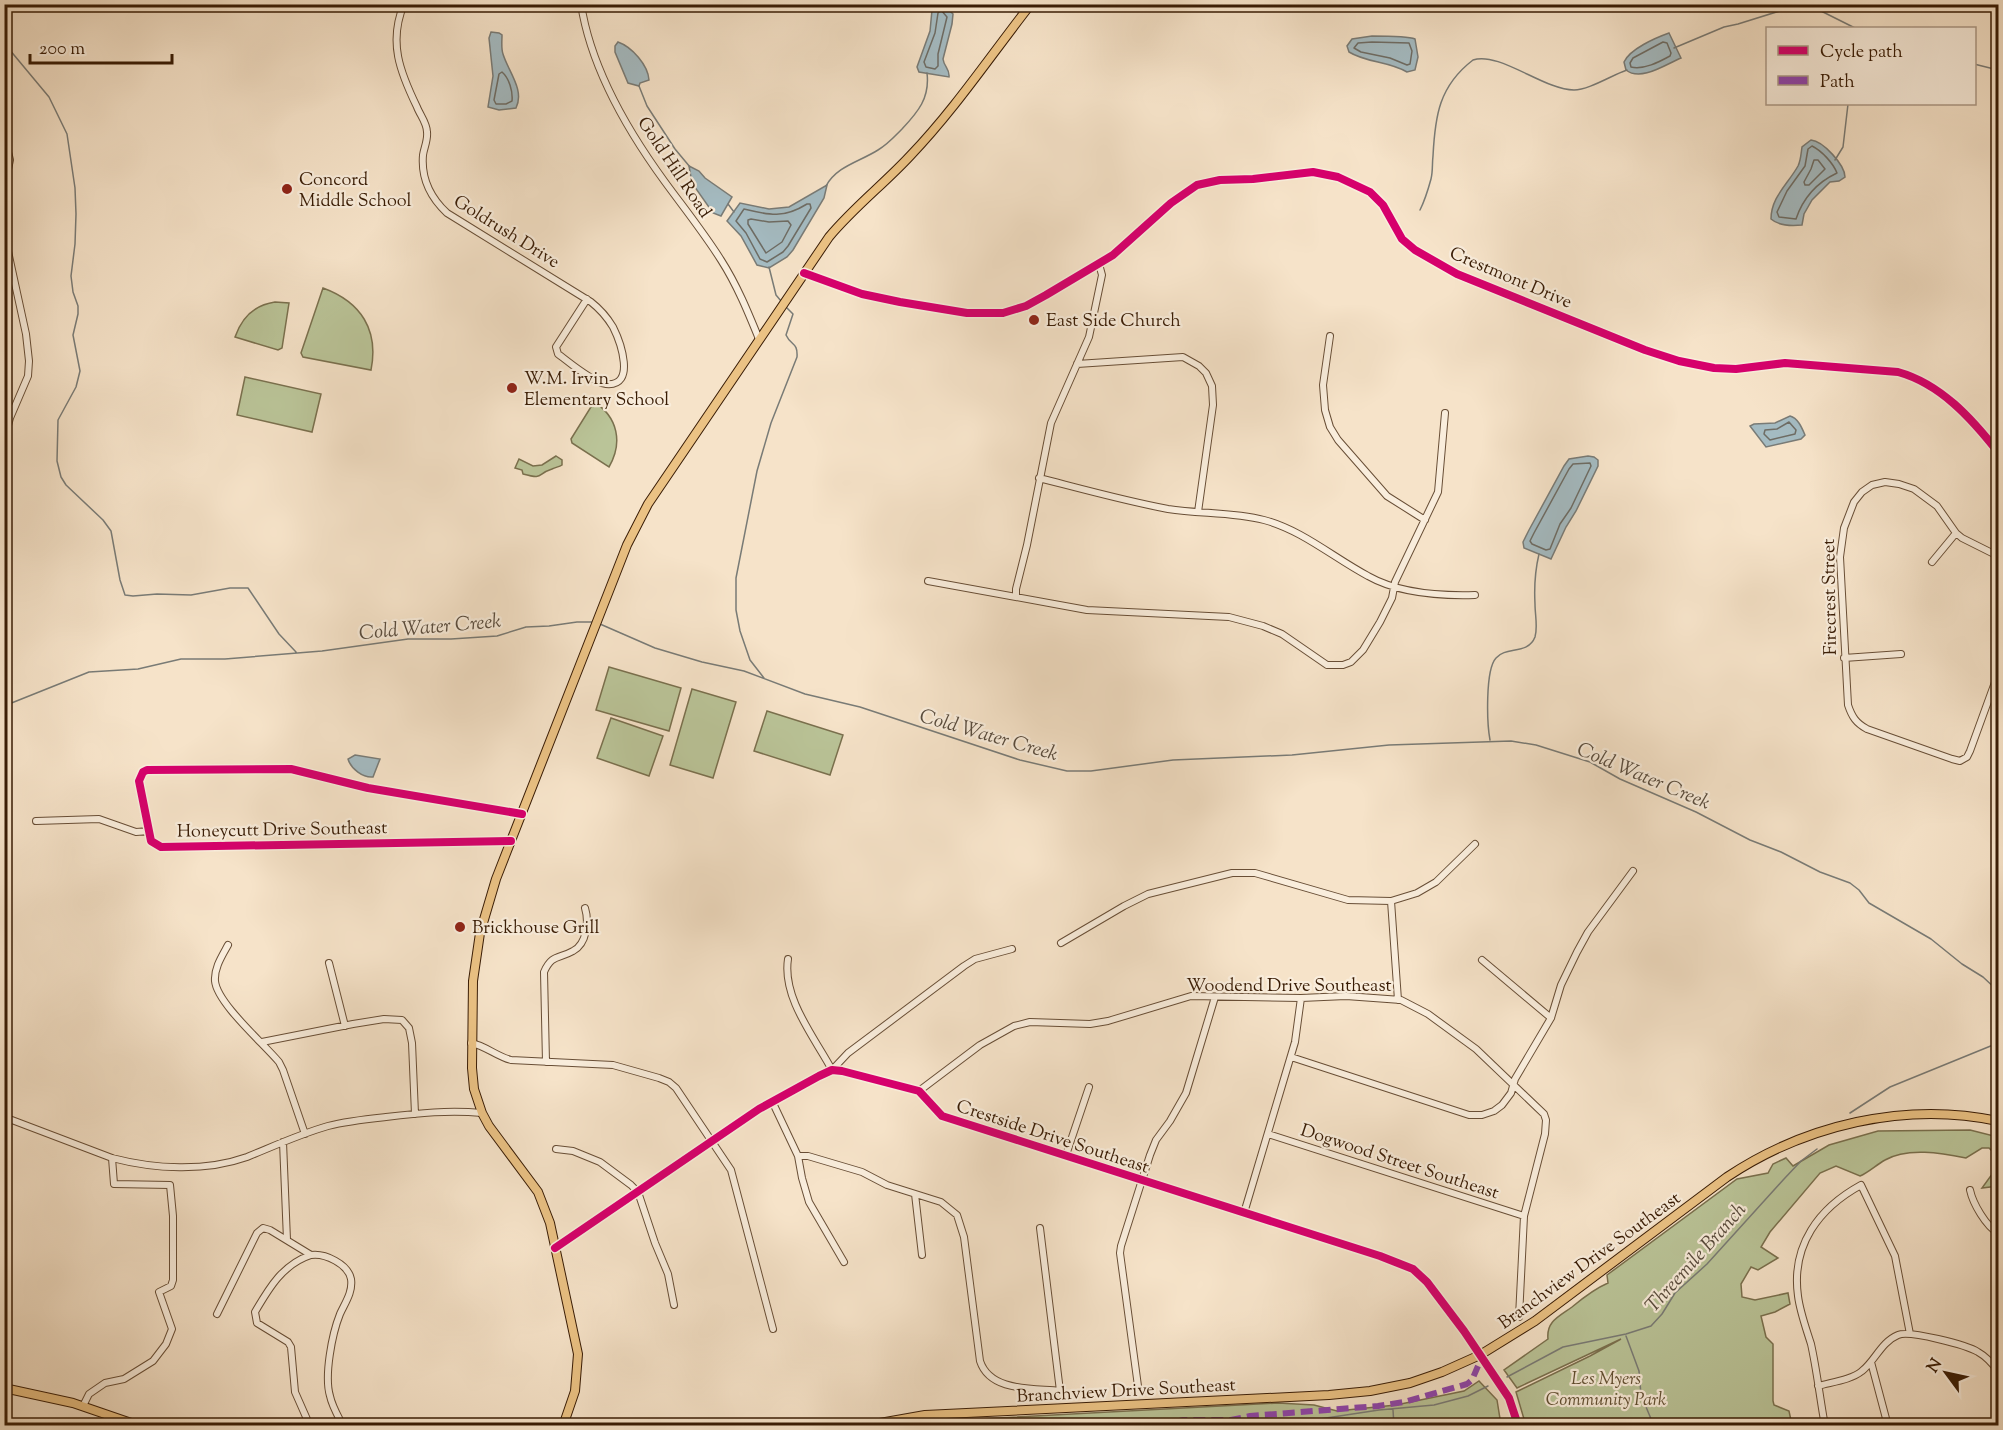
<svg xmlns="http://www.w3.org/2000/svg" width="2003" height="1430" viewBox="0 0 2003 1430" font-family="'Sorts Mill Goudy',serif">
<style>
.green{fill:#bac498;stroke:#7a704e;stroke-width:1.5}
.water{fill:#a4bbc2;stroke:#797b76;stroke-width:1.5}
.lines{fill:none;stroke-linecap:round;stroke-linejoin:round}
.shore{stroke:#6e6c64;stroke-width:1.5}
.stream{stroke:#797b76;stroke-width:1.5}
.minor-casing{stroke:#684e36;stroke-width:8}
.major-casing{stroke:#391c05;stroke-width:10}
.minor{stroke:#f9eddc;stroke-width:6}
.major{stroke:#ebc284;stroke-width:8}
.quiet{stroke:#8e44ad;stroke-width:6;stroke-dasharray:12 6;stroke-linecap:butt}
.cycleway-casing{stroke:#f9eddc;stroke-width:11}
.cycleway{stroke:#d6006c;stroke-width:8}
.poi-dot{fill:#8f2418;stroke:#f9eddc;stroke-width:2}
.labels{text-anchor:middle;stroke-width:4.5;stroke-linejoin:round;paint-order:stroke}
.street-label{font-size:18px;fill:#391c05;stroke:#f9eddc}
.poi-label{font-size:18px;fill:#391c05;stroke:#f9eddc;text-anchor:start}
.park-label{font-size:18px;font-style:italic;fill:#604e31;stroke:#f9eddc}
.water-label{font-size:20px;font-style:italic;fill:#594c3e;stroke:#f9eddc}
</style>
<rect width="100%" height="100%" fill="#f6e3c9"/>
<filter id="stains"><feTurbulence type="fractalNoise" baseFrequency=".00333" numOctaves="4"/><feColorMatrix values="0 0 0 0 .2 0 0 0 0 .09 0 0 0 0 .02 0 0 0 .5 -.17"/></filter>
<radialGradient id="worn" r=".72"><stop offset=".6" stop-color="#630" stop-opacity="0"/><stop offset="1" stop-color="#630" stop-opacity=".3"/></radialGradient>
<!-- green -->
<path class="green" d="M323,288C361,302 379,330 371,370L303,357L301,353Z
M275,302L289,303L282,348L278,350L235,337C242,317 254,305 275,302Z
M245,377L321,394L312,432L237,415Z
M594,402C618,417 623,443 609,467L572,443L571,439Z
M556,456L562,460V465C559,467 556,467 552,469C536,474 545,480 523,474L522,470L515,468L519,459L533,466L542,465Z
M609,667L681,688L669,731L596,710Z
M692,689L736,702L713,778L670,765Z
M767,711L843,735L830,775L754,751Z
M611,718L663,736L649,776L597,758Z
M1970,1130L1998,1137V1186L1982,1188L1998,1166L1993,1152L1989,1148H1982L1966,1158C1942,1153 1907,1147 1885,1160C1876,1165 1869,1172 1860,1176L1836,1166L1820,1173L1770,1232L1761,1247L1778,1258L1758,1270L1751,1267L1741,1284L1742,1297L1755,1300L1788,1293L1790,1304L1775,1312L1761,1316L1766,1337L1773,1344V1401L1774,1405L1789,1411L1792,1425H1523L1524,1419L1516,1392L1590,1356L1621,1339L1517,1388L1504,1370L1548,1339C1546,1321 1560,1316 1572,1307C1584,1297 1594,1289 1608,1283L1607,1275L1737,1179L1768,1173L1773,1164L1786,1158L1793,1166L1829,1145L1878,1131Z
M1479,1381L1497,1400L1501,1425H897L905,1423L1278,1403L1314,1405L1337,1411L1396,1405L1464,1391Z"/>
<!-- water -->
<path class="water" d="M935,4L944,5L953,14L952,24L943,59C944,67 950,69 949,77L919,72L917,67L930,31L932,10Z
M491,32L499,33L502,35C502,41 501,48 503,54C508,71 525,90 516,108L499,110L488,107L493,76L489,38Z
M1669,33L1681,58C1666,64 1641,82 1626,70L1624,62C1630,49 1655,38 1669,33Z
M1372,36C1381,36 1408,36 1415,39L1418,57L1415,70L1407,72C1388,61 1367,63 1349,52L1347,46L1352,39Z
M618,42C632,47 648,65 649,80L640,83L639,86L628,83L615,52V46Z
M1811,140C1823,141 1845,165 1845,177L1839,181L1830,182L1812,200L1804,214L1802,225C1792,226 1779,226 1771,219C1771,197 1788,184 1798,166C1801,160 1801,153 1802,147Z
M689,166L699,171L705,178L732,197L721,216L713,213L692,183Z
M827,185L824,198L793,250L787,257L769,268L757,265L741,236L727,221L740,203L769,209L789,207Z
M1790,416C1798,418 1802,428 1805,435L1801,439L1766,447L1750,426L1754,424L1775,423Z
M1588,456L1594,457L1598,460V466L1576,511L1566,527L1551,559L1524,548L1523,542L1529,530L1564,466L1569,459Z
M355,755L380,759L373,777C363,778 351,769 348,759Z"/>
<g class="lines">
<!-- shore -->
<path class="shore" d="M941,10L947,17L938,54V66L935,69L926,67L924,62L935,33L938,13Z
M1372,42L1409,43L1412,51L1410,64L1407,65L1390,58L1361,52L1354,48L1358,43Z
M1663,42L1667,43L1671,53L1670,56C1659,62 1644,70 1631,67L1630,63L1633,58Z
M502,72C509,78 513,91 512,101L506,104H496L494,100L499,74Z
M1812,146C1822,151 1833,163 1837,173C1818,182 1803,198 1796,219L1779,217L1777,212L1787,191L1805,166L1808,149Z
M1814,160H1818L1825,169L1809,185H1805L1804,182L1811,169Z
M807,204H810L811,208L788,246L783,252L767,262L760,259L746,233L736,221L744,209C769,215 783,219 807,204Z
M751,219L769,222L788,221L791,225L782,242L766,253L748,224V220Z
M1789,422L1796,430L1795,434L1770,440L1764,434L1765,430L1777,429Z
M1590,463L1591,466L1571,508L1560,524L1550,549L1546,550L1532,544L1530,541L1534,533L1569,469L1573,464Z"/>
<!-- stream -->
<path class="stream" d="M1811,6L1855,28
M4,43L49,97L67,134L75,188L76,214L75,244L71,276L73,292L78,306V314L73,335L80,371L76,387L58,420L57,461L61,477L66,485L103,520L111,531L120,580L125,595L133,596L157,594L191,595L230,588H248L279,634L296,652
M1674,48L1724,27L1738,24L1786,9L1810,5
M1974,64L1998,70
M639,86L647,106L675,149L690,167
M1835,160L1843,147L1848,104
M826,186C837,166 859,162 878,150C888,144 894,137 902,129C918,112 930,98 927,73
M728,204L734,212
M1420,210C1425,200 1428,190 1431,179C1433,171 1432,164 1433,156C1435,116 1439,86 1473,60C1499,51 1544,90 1574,90C1589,90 1612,75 1627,70
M769,267L776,295L781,301
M600,624L655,648L702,662L744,671L805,694L860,707L1020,760L1067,771H1091L1173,760L1292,755L1389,745L1511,741L1536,745L1590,762L1620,779L1696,812L1750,840L1781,852L1820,872L1850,883L1859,890L1869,903L1931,939L1962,964L1983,977L1998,991
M764,678L750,660L740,631L736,610V578L757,471L771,423L797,357C798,342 791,346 786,335L793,314L786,307
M4,706L89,672L138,669L181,659H225L322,651L408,639H451L497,636L526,627L549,626L577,622H592
M1490,740C1487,724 1485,670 1496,658C1506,646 1528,655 1535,637C1538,627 1535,615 1535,604C1534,586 1535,571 1539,554
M1850,1113L1890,1087L1998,1043
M1626,1336L1639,1371L1641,1395L1654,1426
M1507,1377L1563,1347L1626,1334L1651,1326L1662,1314L1675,1293L1707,1264L1784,1179L1801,1161L1817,1149
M1393,1410L1394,1426
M1263,1426L1313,1420L1379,1410L1434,1405L1468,1396L1488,1386"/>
<!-- minor casing -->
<g class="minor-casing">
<path id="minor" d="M404,4C388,42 400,72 417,107C420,115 427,123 427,132C428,140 424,148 423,155C421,178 431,198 447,213L591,302C600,309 607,317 613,327C620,341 637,387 606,384C592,382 569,362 558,354L556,347L587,299
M581,4C591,69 627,130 665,182C684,208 704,233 721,260C737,285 748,312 759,339
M4,136L10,160L4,188
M4,233L26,334L29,361L28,376L10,418L4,440
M804,273L862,294L900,302L967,313H1003L1026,306L1046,295L1113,255L1171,203L1197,185L1220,180L1253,179L1313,172L1338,177L1370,192L1383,205L1402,239L1415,250L1457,274L1645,350L1679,361L1714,368L1736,369L1785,363L1898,372C1941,384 1972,419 1998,452
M1330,336L1323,385L1325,410L1330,427L1338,440L1387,496L1425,520
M1077,364L1183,357L1199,366L1206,373L1212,386L1213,405L1198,512
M1039,478C1082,489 1125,501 1168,509C1200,514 1233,512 1264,520C1302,530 1334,558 1368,576C1398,593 1441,596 1475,595
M1998,556L1962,538L1956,533L1937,506L1914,489L1899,484L1885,482L1872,485L1862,492L1854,502L1844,528L1840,557L1848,705C1852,717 1856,723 1867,729L1952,759L1960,761L1967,757L1970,751L1998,674
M1932,562L1956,533
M928,581L1087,610L1229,617L1263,626L1282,634L1327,665H1343L1351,662L1363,650L1380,622L1392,598L1395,582L1438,492L1445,413
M1016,596V589L1027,545L1051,423L1089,337L1102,275L1099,264
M1844,658L1901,654
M36,821L99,819L136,832L149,831
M511,841L161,847L151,841L139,781L143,772L147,770L291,769L368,788L522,814
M1391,901L1398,1000
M1061,943L1124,906L1148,894L1232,873H1255L1348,900L1391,901L1417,893L1436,882L1475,844
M228,945C222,956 214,968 215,981C217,1003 263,1043 279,1062L283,1070L305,1134
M788,959C782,998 815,1038 832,1070L848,1053L964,966L975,959L1012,949
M1482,960L1551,1018
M329,963L345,1026
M262,1042L353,1024L384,1019L402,1020L409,1028L412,1043L415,1114
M471,1043C486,1046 496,1056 511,1060L613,1065L659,1078L669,1082L676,1088L731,1170L773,1329
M1291,1057L1469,1115H1482L1494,1111L1502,1105L1511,1093L1515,1079L1551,1018L1561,985L1577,952L1588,932L1633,871
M546,1062L544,972C552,954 559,959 573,951C587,944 589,921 585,908
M919,1091L980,1045L1014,1026L1030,1022L1090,1024L1108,1021L1191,996L1301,998L1346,996L1401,1000L1428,1014L1476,1049L1544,1114L1546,1120L1545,1134L1524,1216L1519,1317
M772,1101L798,1156L802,1178L809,1202L844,1262
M4,1117L112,1158C154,1169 205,1172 247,1157C274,1146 300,1134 328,1126C347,1121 367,1119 386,1117C419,1113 449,1110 482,1113
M1268,1134L1524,1216
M283,1142L287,1240
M556,1149L573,1151L600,1162L631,1185L638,1192L655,1243L668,1274L674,1305
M1066,1155L1089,1087
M798,1156H808L862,1172L887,1185L941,1202L957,1215L964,1237L980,1361C990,1392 1033,1388 1060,1391L1040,1228
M1970,1190C1973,1204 1986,1226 1998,1233
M915,1194L922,1255
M1244,1213L1295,1042L1301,998
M555,1248L759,1109L819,1076L832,1070L842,1071L919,1091L942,1116L1380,1256L1413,1269L1427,1282L1464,1331L1509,1398L1516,1419V1426
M217,1314L257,1233L263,1228L270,1230L311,1255C325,1253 348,1264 351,1279C353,1292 345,1303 340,1314C332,1334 324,1376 330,1396C332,1406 338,1416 343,1426
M1871,1362L1888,1426
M1138,1386L1120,1253L1121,1246L1150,1155L1156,1140L1170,1121L1186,1093L1215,997
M1818,1386C1832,1382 1851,1380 1862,1371C1875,1361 1881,1342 1898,1335C1909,1330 1967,1345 1978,1352C1987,1357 1992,1363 1998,1371
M83,1406L89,1394L105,1383L124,1379L153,1361L166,1344L172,1329L159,1292L171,1286L173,1280V1216L170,1185L114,1184L112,1158
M310,1426L295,1392L291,1347L288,1342L257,1323L255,1312C269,1288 283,1264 311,1255
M1825,1426C1820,1399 1817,1371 1811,1344C1806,1328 1800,1312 1798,1296C1791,1245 1819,1208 1861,1185L1895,1256L1910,1334"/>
</g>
<!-- major casing -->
<g class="major-casing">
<path id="major" d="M4,1388L73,1403L140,1426
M563,1426L575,1391L578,1354L550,1223L538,1192L489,1126L482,1113L474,1089L472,1068L473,981L480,933L496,879L627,545L648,504L829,237C854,207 884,184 910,156C955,109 991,55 1031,4
M863,1426L925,1415L1329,1395L1370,1391L1410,1383L1442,1372L1480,1355L1535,1321L1727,1177C1805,1125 1905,1101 1998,1121"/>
</g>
<!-- minor -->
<use href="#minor" class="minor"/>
<!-- major -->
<use href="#major" class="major"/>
<!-- quiet -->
<path class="quiet" d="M1158,1426L1183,1420H1231L1250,1416L1378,1406L1404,1402L1467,1384L1472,1380L1478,1366"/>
<!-- cycleway casing -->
<g class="cycleway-casing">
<path id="cycleway" d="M804,273L862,294L900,302L967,313H1003L1026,306L1046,295L1113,255L1171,203L1197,185L1220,180L1253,179L1313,172L1338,177L1370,192L1383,205L1402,239L1415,250L1457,274L1645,350L1679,361L1714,368L1736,369L1785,363L1898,372C1941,384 1972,419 1998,452
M511,841L161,847L151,841L139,781L143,772L147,770L291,769L368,788L522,814
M555,1248L759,1109L819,1076L832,1070L842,1071L919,1091L942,1116L1380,1256L1413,1269L1427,1282L1464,1331L1509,1398L1516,1419V1426"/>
</g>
<!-- cycleway -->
<use href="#cycleway" class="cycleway"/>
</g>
<!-- markers -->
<g class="poi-dot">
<circle cx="287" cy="189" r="6"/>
<circle cx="1034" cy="320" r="6"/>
<circle cx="512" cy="388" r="6"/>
<circle cx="460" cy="927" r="6"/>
</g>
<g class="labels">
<!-- street labels -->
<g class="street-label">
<text transform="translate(675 167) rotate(56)" y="6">Gold Hill Road</text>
<text transform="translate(507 231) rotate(32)" y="6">Goldrush Drive</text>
<text transform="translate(1511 277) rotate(23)" y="6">Crestmont Drive</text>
<text transform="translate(1829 597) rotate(-91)" y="6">Firecrest Street</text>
<text transform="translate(282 829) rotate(-1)" y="6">Honeycutt Drive Southeast</text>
<text x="1289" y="991">Woodend Drive Southeast</text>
<text transform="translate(1053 1136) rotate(18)" y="6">Crestside Drive Southeast</text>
<text transform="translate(1400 1161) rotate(18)" y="6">Dogwood Street Southeast</text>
<text transform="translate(1589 1260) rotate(-36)" y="6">Branchview Drive Southeast</text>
<text transform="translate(1126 1390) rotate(-3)" y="6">Branchview Drive Southeast</text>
</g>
<!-- poi labels -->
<g class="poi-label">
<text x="299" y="185">Concord<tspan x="299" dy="21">Middle School</tspan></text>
<text x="1046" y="326">East Side Church</text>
<text x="524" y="384">W.M. Irvin<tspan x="524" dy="21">Elementary School</tspan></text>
<text x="472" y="933">Brickhouse Grill</text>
</g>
<!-- park labels -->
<g class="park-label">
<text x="1606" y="1384">Les Myers<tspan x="1606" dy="21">Community Park</tspan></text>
</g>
<!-- water labels -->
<g class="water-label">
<text transform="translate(430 626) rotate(-5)" y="7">Cold Water Creek</text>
<text transform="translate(989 734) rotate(16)" y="7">Cold Water Creek</text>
<text transform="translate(1644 775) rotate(23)" y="7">Cold Water Creek</text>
<text transform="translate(1695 1257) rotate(-48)" y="7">Threemile Branch</text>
</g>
</g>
<!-- margin -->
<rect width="2003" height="1430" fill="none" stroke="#f6e3c9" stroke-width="24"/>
<rect x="6" y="6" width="1991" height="1418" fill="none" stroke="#391c05" stroke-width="3"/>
<rect x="12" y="12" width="1979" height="1406" fill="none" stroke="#391c05" stroke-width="1.5"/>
<!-- legend -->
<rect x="1766" y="27" width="210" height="78" fill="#f9eddc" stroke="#ac9986" stroke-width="1.5"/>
<rect x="1778" y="46" width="30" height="9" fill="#d6006c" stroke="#ac9986" stroke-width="1.5"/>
<text x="1820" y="57" font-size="18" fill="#391c05">Cycle path</text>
<rect x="1778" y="76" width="30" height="9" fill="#8e44ad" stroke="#ac9986" stroke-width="1.5"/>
<text x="1820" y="87" font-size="18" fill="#391c05">Path</text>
<!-- north arrow -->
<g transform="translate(1946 1373) rotate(303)" stroke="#f9eddc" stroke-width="4.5" paint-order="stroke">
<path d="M0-4.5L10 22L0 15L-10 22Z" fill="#391c05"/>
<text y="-9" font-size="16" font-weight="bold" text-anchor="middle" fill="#391c05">N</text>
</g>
<!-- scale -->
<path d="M30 54v9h142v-9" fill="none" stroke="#391c05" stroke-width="3"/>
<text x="39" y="54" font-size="18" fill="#391c05" stroke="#f9eddc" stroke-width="4.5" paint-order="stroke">200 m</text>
<rect width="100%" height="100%" filter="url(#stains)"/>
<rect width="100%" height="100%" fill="url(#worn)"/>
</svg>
